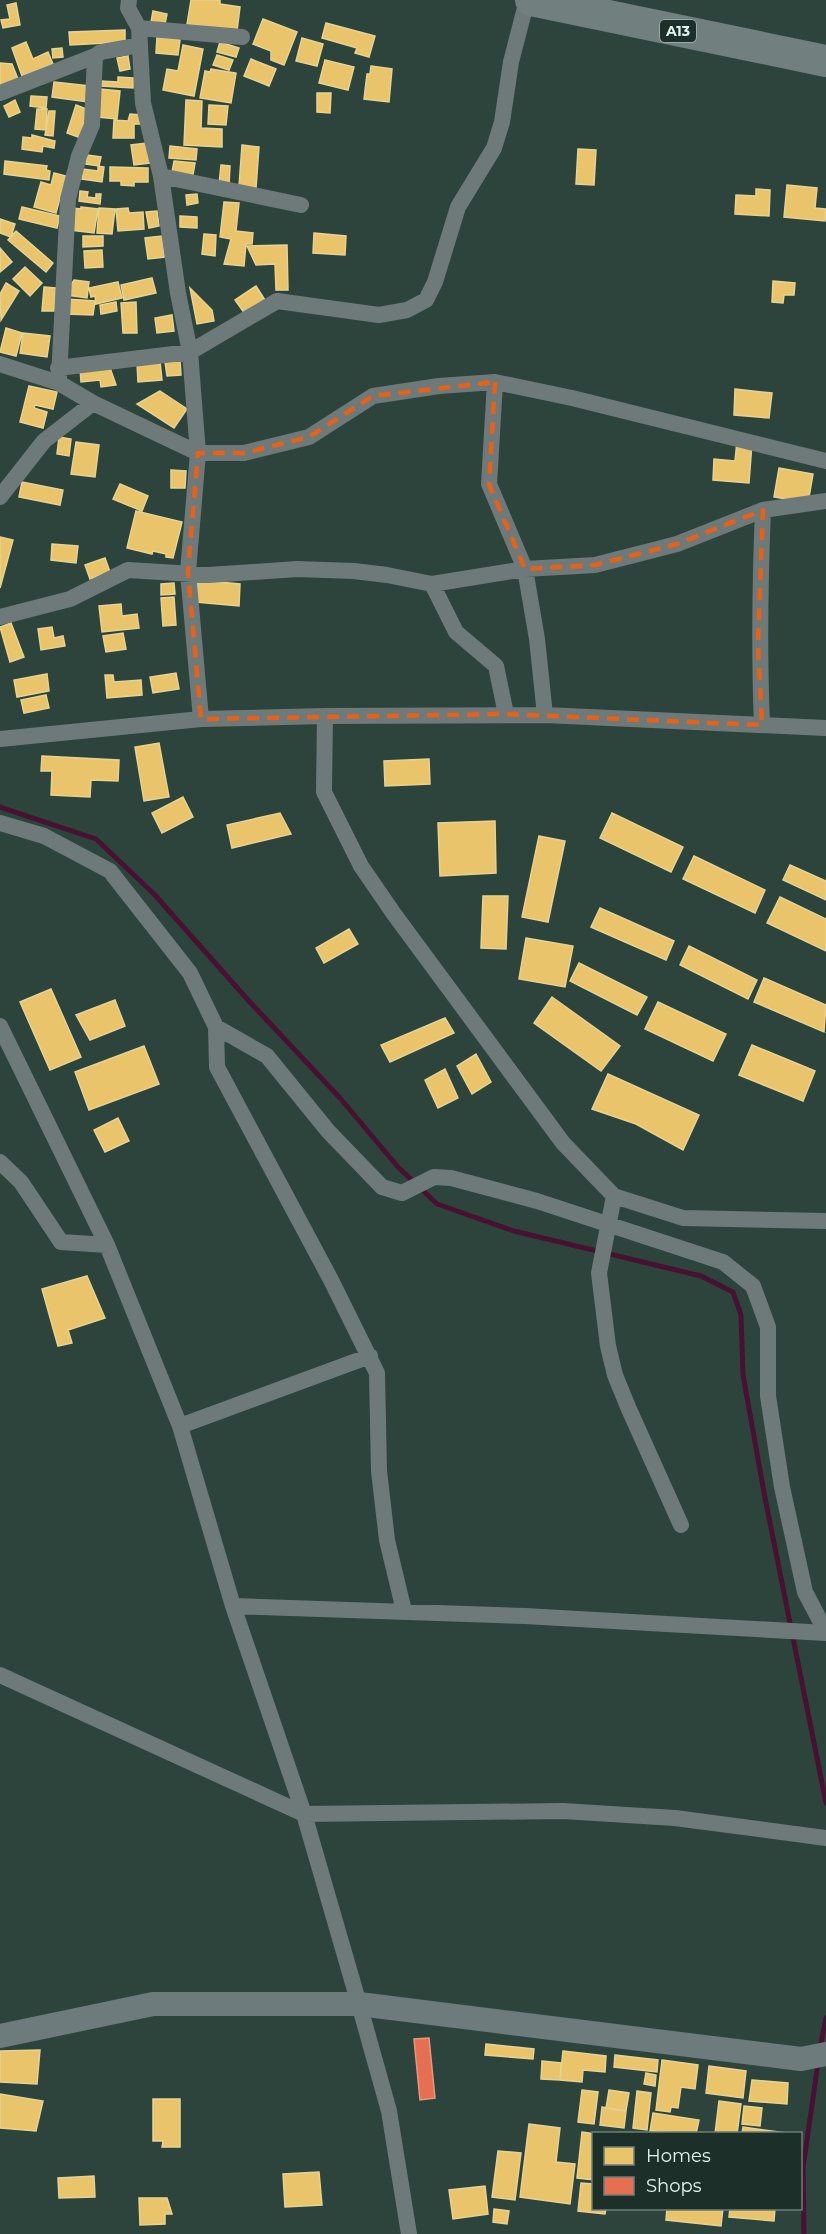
<svg xmlns="http://www.w3.org/2000/svg" width="826" height="2234" viewBox="0 0 826 2234" font-family="Montserrat,sans-serif">
<style>
.homes{fill:#e9c46a;stroke:#e6d392;stroke-width:1.5}
.shops{fill:#e76f51;stroke:#e59880;stroke-width:1.5}
.lines{fill:none;stroke-linecap:round;stroke-linejoin:round}
.stream{stroke:#481131;stroke-width:5}
.street{stroke:#6e7a7a;stroke-width:16}
.secondary{stroke:#6e7b7c;stroke-width:24}
.highway{stroke:#71807e;stroke-width:32}
.marked{fill:none;stroke:#e86117;stroke-width:4.5;stroke-dasharray:12 8;stroke-linejoin:round}
.labels{text-anchor:middle;stroke-width:6;stroke-linejoin:round;paint-order:stroke}
.shield{fill:#1d2f29;stroke:#a5bab3;stroke-width:1.5}
.shield-label{font-size:14px;font-weight:bold;fill:#dff6ee}
</style>
<rect width="100%" height="100%" fill="#2d443d"/>
<!-- homes -->
<path class="homes" d="M191,0H220V4L240,7L237,31L187,24Z
M16,3L20,25L3,28L1,20L10,19L7,5Z
M153,11L167,14L165,24L151,22Z
M263,19L297,32L284,65L271,60V51L253,44Z
M326,23L375,36L369,57L355,53L357,48L322,38Z
M125,30V42L70,45L69,32Z
M157,37L180,40L178,55L156,53Z
M302,38L323,44L317,66L296,61Z
M26,42L33,59L48,52L53,64L22,76L12,48Z
M220,42L239,48L236,57L217,52Z
M183,45L203,49L194,96L163,90L167,69L178,71Z
M62,48L63,57L53,58L52,49Z
M217,55L233,60L229,70L213,65Z
M128,56L130,69L120,71L117,58Z
M251,59L276,69L269,86L244,76Z
M325,60L354,67L348,90L319,83Z
M0,63L12,64L18,79L0,86Z
M371,66L392,69L389,102L364,99L367,74H370Z
M211,69L236,73L231,103L200,98L205,71L210,72Z
M118,77L133,78V88L101,86V81L118,82Z
M54,82L90,86L88,102L52,97Z
M100,89L120,91L117,119L97,117Z
M317,93H331L330,113L317,112Z
M31,96L47,97L46,108L30,106Z
M15,100L20,112L9,117L4,106Z
M186,100L202,101L201,128L222,129V147L184,145Z
M76,105L89,110L81,138L67,133Z
M209,105L228,106L226,125L208,124Z
M37,109H47L46,130L35,129Z
M49,111H55L53,136L45,135Z
M130,114L142,115V124H134V138H113L114,120L128,121Z
M32,135L55,141L54,148L43,146L42,152L22,149L23,137L32,138Z
M147,143L150,163L134,165L131,145Z
M242,145L259,147L256,188L239,186Z
M170,146L197,149L196,160L169,158Z
M578,149L596,150L594,185L576,184Z
M87,155L101,157L99,166L86,164Z
M5,161L47,166L46,170L50,171L49,180L4,174Z
M174,161L195,163L193,175L172,172Z
M221,165L230,166L229,185L219,184Z
M98,166L104,167L102,182L82,179L83,169L98,171Z
M110,167L148,168V182H134V186L121,185V181H110Z
M54,173L66,176L56,213L34,207L41,182L51,185Z
M787,185L817,188L815,208L826,209L825,221L784,217Z
M756,189L770,190L769,216L735,214L736,195L756,196Z
M80,191L88,192L87,197L96,198V194H101L100,204L79,201Z
M197,194L198,203L187,205L186,195Z
M224,202L239,203L236,231L253,233L252,244H246L244,266L224,264L231,239L220,237Z
M22,207L60,216L57,228L19,219Z
M81,207L98,209L94,233L70,230L73,208L81,209Z
M99,208L115,209L112,234L97,233Z
M128,208L129,213L143,212L144,229L118,231L116,209Z
M157,211L159,226L149,228L146,212Z
M180,216L197,217V228L180,227Z
M0,219L15,224L11,237L0,233Z
M16,231L53,263L46,272L8,240Z
M314,233L346,236L345,255L313,253Z
M204,234L216,235L215,256L202,254Z
M83,236H103V246L83,247Z
M162,236L165,257L148,259L145,238Z
M287,245L288,290H276L275,264L256,265L247,246Z
M0,248L12,262L0,272Z
M102,250L103,267L85,268L84,251Z
M25,267L42,283L30,296L13,279Z
M152,278L156,293L124,300L121,285Z
M74,280L89,282L87,298L65,295Z
M773,281L795,283L794,295H784L783,303L772,302Z
M118,282L122,298L96,304L95,296L91,297L89,288Z
M6,283L19,291L1,320L0,294Z
M256,286L265,300L245,314L235,300Z
M44,287L56,288L54,311H42Z
M190,288L212,310L214,321L197,324Z
M67,299L95,301L93,315L66,314Z
M116,302L117,311L101,314L100,305Z
M136,302L137,333H123L121,303Z
M172,315L174,331L157,333L155,318Z
M6,328L22,333L16,356L0,352Z
M23,333L50,336L47,357L20,353Z
M180,360L181,375L167,376L165,362Z
M160,361L162,380L138,382L137,363Z
M109,365L116,385L101,387L100,380L81,382L80,368Z
M29,386L57,392L53,409L35,405L34,408L47,412L43,428L20,422Z
M735,389L772,393L769,418L734,415Z
M160,391L187,409L174,428L137,404Z
M59,437L71,439L69,456L57,454Z
M737,441L752,443L749,483L713,480L714,459L735,461Z
M76,442L99,445L95,477L71,474Z
M779,468L813,474L808,503L774,497Z
M171,470L186,471L185,488H171Z
M22,482L63,490L60,505L19,497Z
M120,484L148,496L142,511L113,499Z
M136,511L182,522L173,558L166,557V554L153,551L152,554L127,548Z
M0,537L13,540L0,588Z
M52,544L78,546L76,563L51,560Z
M105,558L110,572L90,579L85,565Z
M198,580L240,584L239,606L196,602Z
M174,583L175,594L161,595V584Z
M174,597L176,625L163,626L161,598Z
M121,604L122,616L137,614L139,628L102,632L99,606Z
M11,623L24,657L10,662L0,627Z
M52,627L54,638L63,636L65,646L41,650L38,629Z
M123,633L126,649L106,652L103,636Z
M176,673L179,689L153,693L150,677Z
M47,674L49,691L17,697L14,680Z
M105,675H113L114,682L141,680L142,695L107,698Z
M46,695L49,708L24,713L21,700Z
M159,743L169,797L144,801L135,747Z
M42,756L119,760L118,781L91,780L90,797L51,795L52,771H41Z
M429,759L430,784L385,786L384,761Z
M183,797L193,817L162,833L152,813Z
M280,813L291,834L232,848L227,825Z
M612,813L683,847L671,872L600,838Z
M495,821L496,873L440,876L438,823Z
M539,836L565,841L548,922L522,917Z
M694,856L765,890L755,913L683,879Z
M790,865L826,881V900L783,880Z
M483,896H508L506,949L481,948Z
M780,897L826,919V951L767,923Z
M600,908L674,941L666,960L591,927Z
M349,929L358,944L324,963L316,948Z
M526,938L573,946L565,987L519,979Z
M689,946L757,980L748,999L680,965Z
M579,963L647,997L637,1015L570,981Z
M764,978L826,1005L824,1032L754,1002Z
M51,989L81,1057L50,1070L20,1002Z
M552,997L620,1046L601,1071L534,1023Z
M115,1000L125,1026L90,1040L76,1015Z
M658,1002L726,1034L713,1061L645,1029Z
M445,1018L454,1033L390,1062L381,1045Z
M752,1045L815,1071L803,1101L739,1075Z
M144,1046L159,1084L89,1110L75,1072Z
M476,1054L491,1082L472,1094L457,1066Z
M445,1069L458,1098L438,1108L425,1080Z
M608,1074L699,1115L683,1150L636,1124L592,1109Z
M118,1118L129,1141L105,1152L94,1130Z
M87,1276L105,1318L68,1330L72,1343L58,1346L42,1289Z
M486,2044L534,2049L533,2059L485,2055Z
M40,2050L37,2084L0,2082V2051Z
M563,2051L606,2056L605,2072L583,2070L582,2082L560,2080Z
M615,2055L658,2060L657,2072L614,2067Z
M662,2060L698,2065L695,2089L681,2087L678,2108L671,2107L670,2112L656,2110Z
M542,2061L561,2063L560,2080L541,2079Z
M709,2066L746,2071L743,2098L706,2093Z
M646,2073L656,2075L655,2086L644,2084Z
M752,2080L788,2083L787,2104L749,2101Z
M582,2090L598,2092L594,2124L578,2122Z
M609,2090L629,2093L626,2111L606,2108Z
M637,2091L651,2093L647,2130L633,2128Z
M0,2094L43,2101L36,2131L0,2128Z
M153,2099H180V2147H162L163,2141H153Z
M719,2101L741,2104L737,2134H715Z
M744,2106L762,2108L760,2126L742,2124Z
M602,2107L626,2111L624,2128L600,2125Z
M653,2113L699,2120L696,2134L650,2131Z
M529,2124L560,2128L556,2162L575,2164L570,2204L520,2197Z
M743,2127L786,2133V2134H742Z
M582,2132L596,2134H594V2180L577,2178Z
M498,2151L521,2153L515,2200L492,2197Z
M319,2172L322,2205L285,2207L283,2174Z
M94,2176L95,2197L59,2198L58,2178Z
M581,2183L594,2184V2208H606L605,2214L578,2211Z
M485,2186L488,2214L453,2219L449,2190Z
M139,2198H167L172,2214H165V2224L140,2225Z
M667,2208H723L721,2226L666,2220Z
M730,2208H775L774,2221L729,2217Z
M494,2209L509,2211L507,2224L493,2222Z"/>
<!-- shops -->
<path class="shops" d="M429,2038L435,2098L420,2100L414,2039Z"/>
<g class="lines">
<!-- stream -->
<path class="stream" d="M0,807L96,839L154,894L248,1000L340,1098L398,1167L437,1204L514,1231L701,1276L733,1292L741,1315L743,1375L765,1498L826,1803
M820,2048L826,2018
M804,2234L803,2168L818,2063"/>
<!-- street -->
<path class="street" d="M129,0L128,8L139,28L143,103L161,176L178,293L190,352L198,453L188,572L201,719
M139,28L242,37
M0,93L95,56
M161,176L301,205
M0,364L59,383L93,403L198,453H244L309,437L373,396L439,386L495,382L572,398L826,461
M58,368L190,352L277,301L379,315L407,310L426,300L435,282L458,207L494,148L502,122L511,62L527,0
M59,379L68,199L79,156L92,125L95,56L101,52L140,45
M495,382L489,484L525,569L537,639L545,715
M0,497L44,441L93,403
M432,584L456,632L496,666L506,714
M0,617L70,599L128,570L209,575L297,569L354,571L387,575L432,584L525,569L595,565L677,544L763,510L826,501
M325,716L324,792L361,866L394,914L563,1143L614,1196L683,1218L826,1221
M762,725C759,653 760,582 763,510
M0,739L201,719L325,716L545,715L826,728
M0,823L44,836L110,871L190,973L216,1027L217,1067L331,1280L377,1373L379,1471L387,1540L404,1611
M0,1026L107,1245L180,1426L233,1606L304,1814L359,2004L389,2111L409,2234
M216,1027L267,1056L328,1131L382,1187L402,1193L434,1177L451,1178L537,1201L723,1262L753,1286L768,1327V1396L782,1487L805,1592L826,1632
M0,1162L21,1182L61,1242L107,1245
M614,1196L599,1273L608,1346L615,1375L628,1407L681,1525
M180,1426L370,1356
M233,1606L525,1616L826,1633
M0,1675L304,1814L563,1811L675,1818L826,1838"/>
<!-- secondary -->
<path class="secondary" d="M0,2036L153,2004H359L801,2059L826,2054"/>
<!-- highway -->
<path class="highway" d="M531,0L826,61"/>
</g>
<!-- marked area -->
<path class="marked" d="M495,382L489,484L525,569L595,565L677,544L763,510L758,645L762,725L506,714L201,719L188,572L198,453H244L309,437L373,396Z"/>
<g class="labels">
<!-- shield labels -->
<rect class="shield" x="660" y="20" width="36" height="22" rx="4.5"/>
<g class="shield-label">
<text x="678" y="36">A13</text>
</g>
</g>
<!-- legend -->
<rect x="592" y="2132" width="210" height="78" fill="#1d2f29" stroke="#6b7f78" stroke-width="1.5"/>
<rect x="604" y="2147" width="30" height="18" fill="#e9c46a" stroke="#6b7f78" stroke-width="1.5"/>
<text x="646" y="2162" font-size="18" fill="#dff6ee">Homes</text>
<rect x="604" y="2177" width="30" height="18" fill="#e76f51" stroke="#6b7f78" stroke-width="1.5"/>
<text x="646" y="2192" font-size="18" fill="#dff6ee">Shops</text>
</svg>
